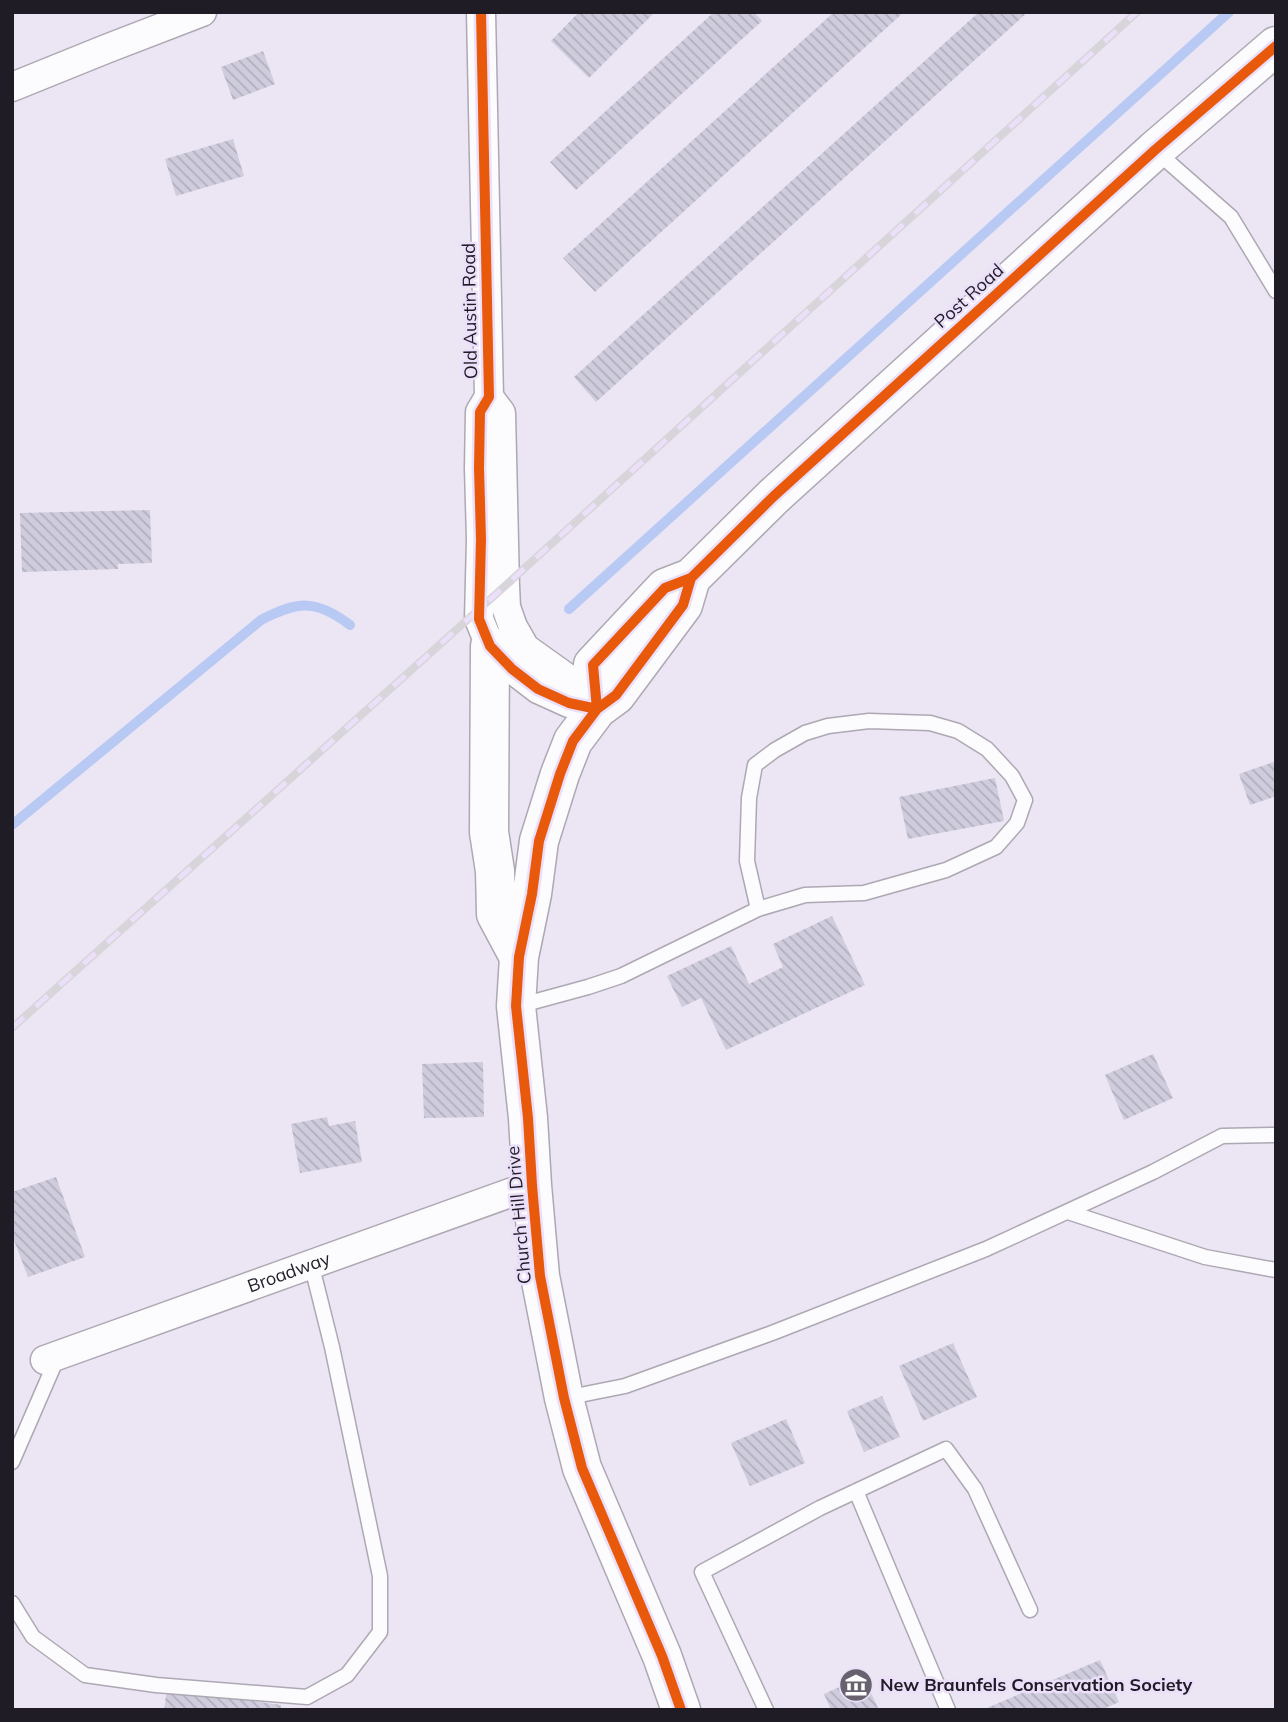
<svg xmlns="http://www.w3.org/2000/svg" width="1288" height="1722" viewBox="0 0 1288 1722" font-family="Mulish,sans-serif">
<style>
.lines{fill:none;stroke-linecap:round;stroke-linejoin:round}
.stream{stroke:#b8caf4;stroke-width:10}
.building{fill:url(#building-back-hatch)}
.lane-casing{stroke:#ada8b3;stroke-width:17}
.street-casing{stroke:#ada8b3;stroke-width:31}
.secondary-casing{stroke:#ada8b3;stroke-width:41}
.lane{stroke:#fcfbfd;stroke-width:14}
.street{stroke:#fcfbfd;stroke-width:28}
.secondary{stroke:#fcfbfd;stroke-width:38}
.rail-casing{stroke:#d7d5d9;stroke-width:8}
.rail{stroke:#ebdffa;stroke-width:5;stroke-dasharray:16;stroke-linecap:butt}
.cycleway-casing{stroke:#ebdffa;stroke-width:15}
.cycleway{stroke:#e8590c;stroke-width:10}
.labels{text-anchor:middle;stroke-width:5;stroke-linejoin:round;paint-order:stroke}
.street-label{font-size:18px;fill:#201c26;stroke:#ebdffa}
.poi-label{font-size:18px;font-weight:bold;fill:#201c26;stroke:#ebdffa;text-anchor:start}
</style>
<defs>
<pattern id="building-back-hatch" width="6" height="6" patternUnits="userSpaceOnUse" patternTransform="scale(1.75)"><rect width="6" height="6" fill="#cfccdd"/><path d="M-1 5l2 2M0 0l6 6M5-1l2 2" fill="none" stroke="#b1afbe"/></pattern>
</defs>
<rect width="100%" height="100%" fill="#ece5f4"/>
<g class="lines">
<!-- stream -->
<path class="stream" d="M569,609L1229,12
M12,825L261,620C298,601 316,599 350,625"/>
</g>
<!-- building -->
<path class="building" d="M579,12H655L589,78L551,41Z
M714,12H754L762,21L576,190L550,162Z
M834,12H904L595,292L563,258Z
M979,12H1028L596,402L574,377Z
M263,51L275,84L233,100L221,67Z
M233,139L244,176L176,196L165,159Z
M150,510L152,563L118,564V569L22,572L20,513Z
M1276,761V796L1250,805L1239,774Z
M995,778L1004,821L908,839L899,797Z
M832,916L865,985L726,1050L701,998L682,1007L667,976L731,946L749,984L783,967L773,944Z
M1153,1054L1173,1098L1124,1120L1105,1075Z
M483,1062L484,1117L424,1118L422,1064Z
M327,1117L329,1126L355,1121L362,1162L300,1173L291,1124Z
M56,1177L85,1257L28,1277L12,1235V1192Z
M953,1343L977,1397L923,1421L899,1366Z
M882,1396L900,1437L864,1452L847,1411Z
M786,1419L805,1463L750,1486L731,1443Z
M1100,1660L1119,1702L1101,1710H982Z
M863,1676L879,1710H831L824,1694Z
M167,1689L281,1705V1710H164Z"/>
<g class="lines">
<!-- lane casing -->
<g class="lane-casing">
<path id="lane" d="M1156,151L1231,217L1276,291
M518,1006L588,987L621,976L758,909L805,895L864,893L946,870L996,847L1017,823L1025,800L1012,776L987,749L958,731L930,723L869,721L828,726L805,733L775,750L755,765L749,798L747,861L758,909
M1068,1212L1205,1257L1276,1270
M565,1398L625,1386L772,1333L986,1249L1153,1172L1222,1136L1276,1135
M12,1462L58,1356
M856,1491L948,1710
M12,1603L33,1637L85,1675L156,1685L307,1697L347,1675L380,1632V1576L332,1347L311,1263
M766,1710L702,1572L820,1508L946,1449L975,1489L1030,1610"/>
</g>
<!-- street casing -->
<g class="street-casing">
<g id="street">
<path d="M481,12L489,397L480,412L479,468L481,539L479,619L490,646L512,669L538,689L569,703L597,709"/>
<path d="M12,87L106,49L202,12"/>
<path d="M489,397L501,413L505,586L506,607L513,627L525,648L567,678L597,709"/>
<path id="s1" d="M45,1360L532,1185"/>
</g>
</g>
<!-- secondary casing -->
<g class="secondary-casing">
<path id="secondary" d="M490,646L489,832L495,871L496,914L519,957
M597,709L593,665L665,588L691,578L774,496L1155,150L1276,46
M681,1710L662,1656L582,1468L564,1398L540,1276L532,1185L528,1118L516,1006L519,957L532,894L539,841L560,774L573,741L597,709L616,695L683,605L691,578"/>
</g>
<!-- lane -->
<use href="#lane" class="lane"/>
<!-- street -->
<use href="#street" class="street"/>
<!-- secondary -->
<use href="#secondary" class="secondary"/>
<!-- rail casing -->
<g class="rail-casing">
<path id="rail" d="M12,1028L505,586L1137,12"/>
</g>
<!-- rail -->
<use href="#rail" class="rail"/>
<!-- cycleway casing -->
<g class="cycleway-casing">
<path id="cycleway" d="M481,12L489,397L480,412L479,468L481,539L479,619L490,646L512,669L538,689L569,703L597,709
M597,709L593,665L665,588L691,578L774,496L1155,150L1276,46
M681,1710L662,1656L582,1468L564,1398L540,1276L532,1185L528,1118L516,1006L519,957L532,894L539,841L560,774L573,741L597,709L616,695L683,605L691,578"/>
</g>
<!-- cycleway -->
<use href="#cycleway" class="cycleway"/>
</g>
<!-- icons -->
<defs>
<g id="museum-disc" transform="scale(1.75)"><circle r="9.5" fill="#67626e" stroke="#ebdffa"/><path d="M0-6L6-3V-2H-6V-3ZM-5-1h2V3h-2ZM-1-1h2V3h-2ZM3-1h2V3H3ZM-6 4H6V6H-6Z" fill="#fff"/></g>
</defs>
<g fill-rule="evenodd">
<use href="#museum-disc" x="856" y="1685"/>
</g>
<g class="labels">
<!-- street labels -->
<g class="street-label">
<text transform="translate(969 296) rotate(-42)" y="6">Post Road</text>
<text transform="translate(470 311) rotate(-91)" y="6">Old Austin Road</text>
<text transform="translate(519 1215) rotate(-95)" y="6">Church Hill Drive</text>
<text dy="6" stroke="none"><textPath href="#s1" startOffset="259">Broadway</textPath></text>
</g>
<!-- poi labels -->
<g class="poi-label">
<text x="880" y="1691">New Braunfels Conservation Society</text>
</g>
</g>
<!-- border -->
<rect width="1288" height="1722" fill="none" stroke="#201c26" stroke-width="28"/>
</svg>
